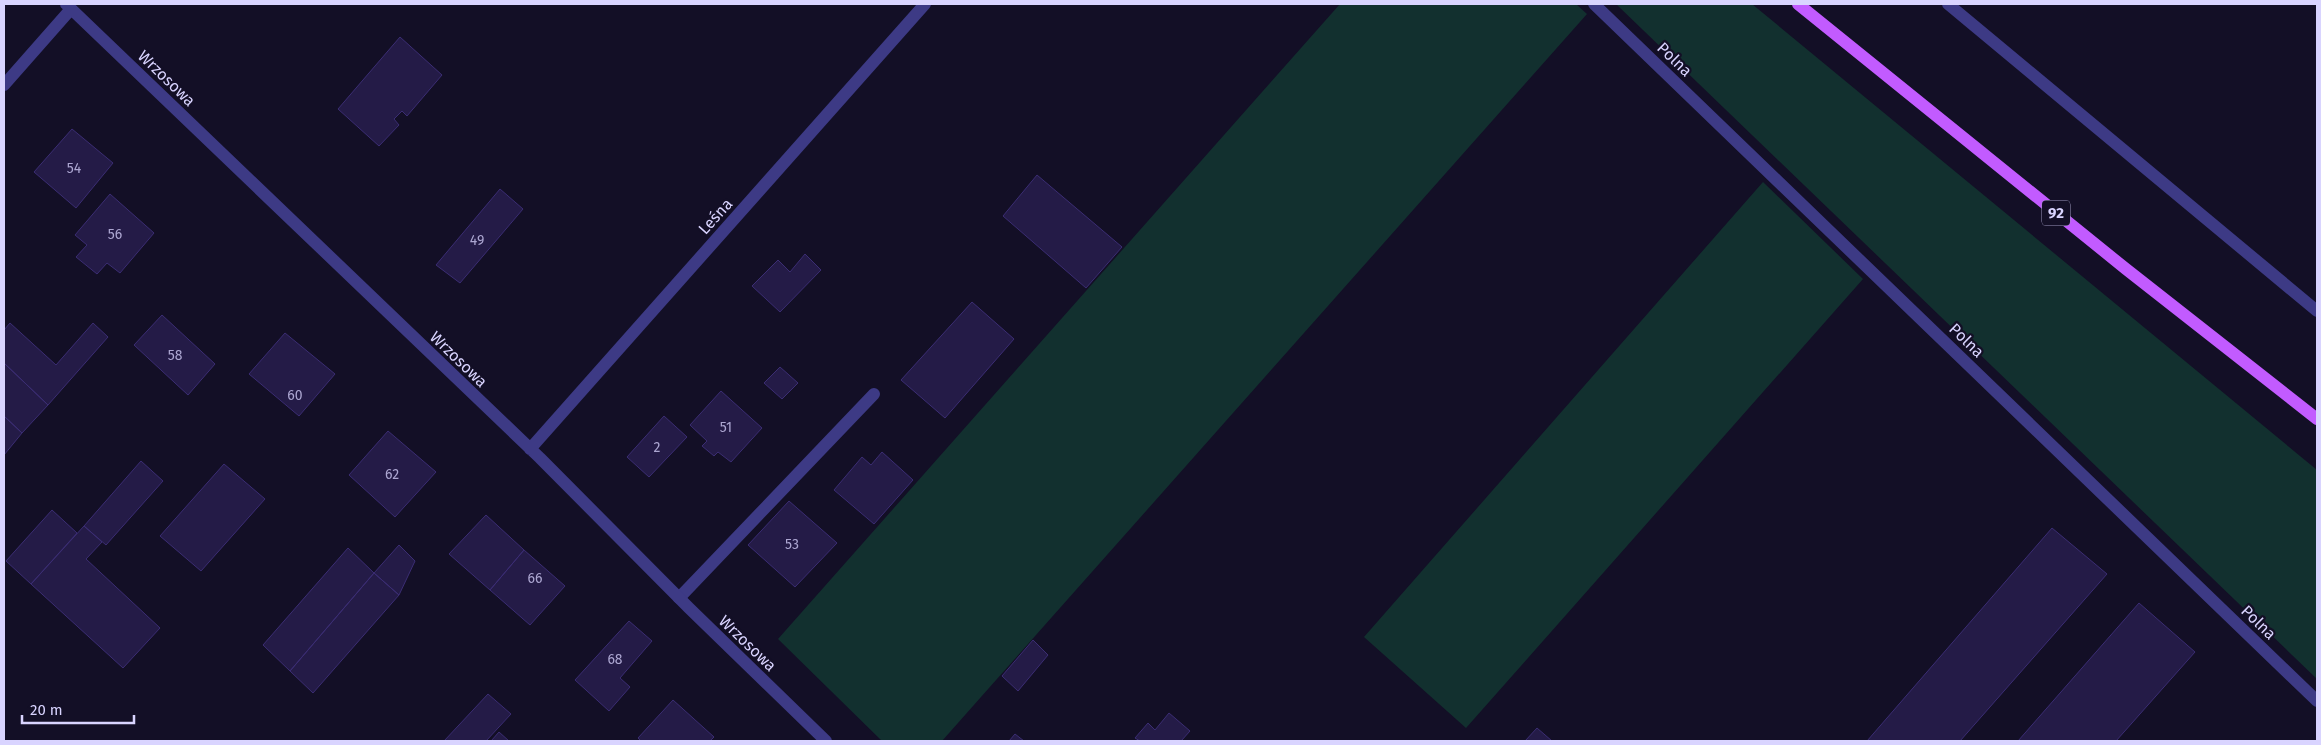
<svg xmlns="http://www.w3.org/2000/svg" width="2321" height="745" viewBox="0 0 2321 745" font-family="'Fira Sans',sans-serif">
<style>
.green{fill:#12302f}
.building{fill:#241b47;stroke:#3b2d73}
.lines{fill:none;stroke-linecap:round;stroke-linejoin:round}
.lane{stroke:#3d3a85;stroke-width:12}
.street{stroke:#3d3a85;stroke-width:12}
.primary{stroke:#c25bff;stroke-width:12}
.labels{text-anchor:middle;stroke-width:4.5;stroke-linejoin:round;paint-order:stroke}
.number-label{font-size:14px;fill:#aca6d1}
.shield{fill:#130f26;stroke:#9e99be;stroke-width:1}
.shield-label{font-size:15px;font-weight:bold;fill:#d9d4ff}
.street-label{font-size:16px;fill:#d9d4ff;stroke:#130f26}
</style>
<rect width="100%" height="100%" fill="#130f26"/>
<!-- green -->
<path class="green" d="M1340,4H1576L1587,14L942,741H882L778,639Z
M1616,4H1752L2317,470V679Z
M1763,182L1863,279L1466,728L1364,637Z"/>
<!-- building -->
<path class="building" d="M400,37L442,75L407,116L402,111L394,119L399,125L379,146L338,109Z
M72,129L113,163L76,208L34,172Z
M1037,175L1122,247L1086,288L1003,216Z
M500,189L523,209L460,283L436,265Z
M110,194L154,233L120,273L107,263L97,274L76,257L87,245L75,235Z
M805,254L821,270L780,312L752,286L778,260L790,272Z
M972,302L1014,339L945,418L901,380Z
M162,315L215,364L188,395L134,345Z
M10,323L56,365L93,323L108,337L48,405L4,363V330Z
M285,333L335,374L299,416L249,374Z
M4,363L48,405L22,433L4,416Z
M780,367L798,383L782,399L764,383Z
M721,391L762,428L731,462L718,452L714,456L702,446L707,441L690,425Z
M4,416L22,433L4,455Z
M664,416L687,437L649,477L627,457Z
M388,431L436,472L395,517L349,475Z
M882,452L913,480L874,524L834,490L862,457L871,465Z
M141,461L163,481L106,545L84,526Z
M224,464L265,499L201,571L160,536Z
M789,501L837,543L795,587L748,545Z
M52,510L77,533L31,584L6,561Z
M486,515L524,550L490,590L449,554Z
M84,526L102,542L86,559L160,628L123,668L31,584Z
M2052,528L2107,574L1960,741H1867Z
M399,545L415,561L399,595L374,573Z
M348,548L374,573L290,671L263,645Z
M524,550L565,586L530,625L490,590Z
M374,573L399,595L313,693L290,671Z
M2139,603L2195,652L2116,741H2018Z
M629,621L652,641L620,678L630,687L609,711L575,680Z
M1033,640L1048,655L1018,691L1002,676Z
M488,694L511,714L486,741H444Z
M673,700L714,737L710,741H641L638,738Z
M1169,713L1190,731L1181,741H1140L1135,738L1148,723L1155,730Z
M1537,728L1552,741H1525Z
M499,732L509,741H491Z
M1015,734L1024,741H1009Z"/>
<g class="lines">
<!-- lane -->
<path class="lane" d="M1948,4L2317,311
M679,598L874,394"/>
<!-- street -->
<path class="street" d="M66,4L540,458L689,608L826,741
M1594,4L2317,701
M4,85L71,9
M530,449L925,4"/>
<!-- primary -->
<path class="primary" d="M1798,4L2126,269L2317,419"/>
</g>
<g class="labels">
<!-- number labels -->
<g class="number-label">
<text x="74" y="173">54</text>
<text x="115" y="239">56</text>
<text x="477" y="245">49</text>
<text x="175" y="360">58</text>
<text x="295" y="400">60</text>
<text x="726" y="432">51</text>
<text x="657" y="452">2</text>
<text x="392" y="479">62</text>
<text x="792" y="549">53</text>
<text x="535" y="583">66</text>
<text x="615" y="664">68</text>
</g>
<!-- shield labels -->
<rect class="shield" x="2042" y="200.5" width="28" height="25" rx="4"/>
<g class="shield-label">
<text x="2056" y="218">92</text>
</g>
<!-- street labels -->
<g class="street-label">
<text transform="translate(1675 59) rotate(44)" y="6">Polna</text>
<text transform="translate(167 78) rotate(44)" y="6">Wrzosowa</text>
<text transform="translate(715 216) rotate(-48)" y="6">Leśna</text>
<text transform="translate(1967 340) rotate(44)" y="6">Polna</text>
<text transform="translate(459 359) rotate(44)" y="6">Wrzosowa</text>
<text transform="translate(2259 622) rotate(44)" y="6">Polna</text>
<text transform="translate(748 643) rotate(44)" y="6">Wrzosowa</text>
</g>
</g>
<!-- border -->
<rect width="2321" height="745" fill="none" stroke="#d9d4ff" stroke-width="10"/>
<!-- scale -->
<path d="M22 715v8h112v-8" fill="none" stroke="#d9d4ff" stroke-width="2.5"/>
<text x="30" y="715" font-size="15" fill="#d9d4ff" stroke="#130f26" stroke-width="4" paint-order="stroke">20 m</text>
</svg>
